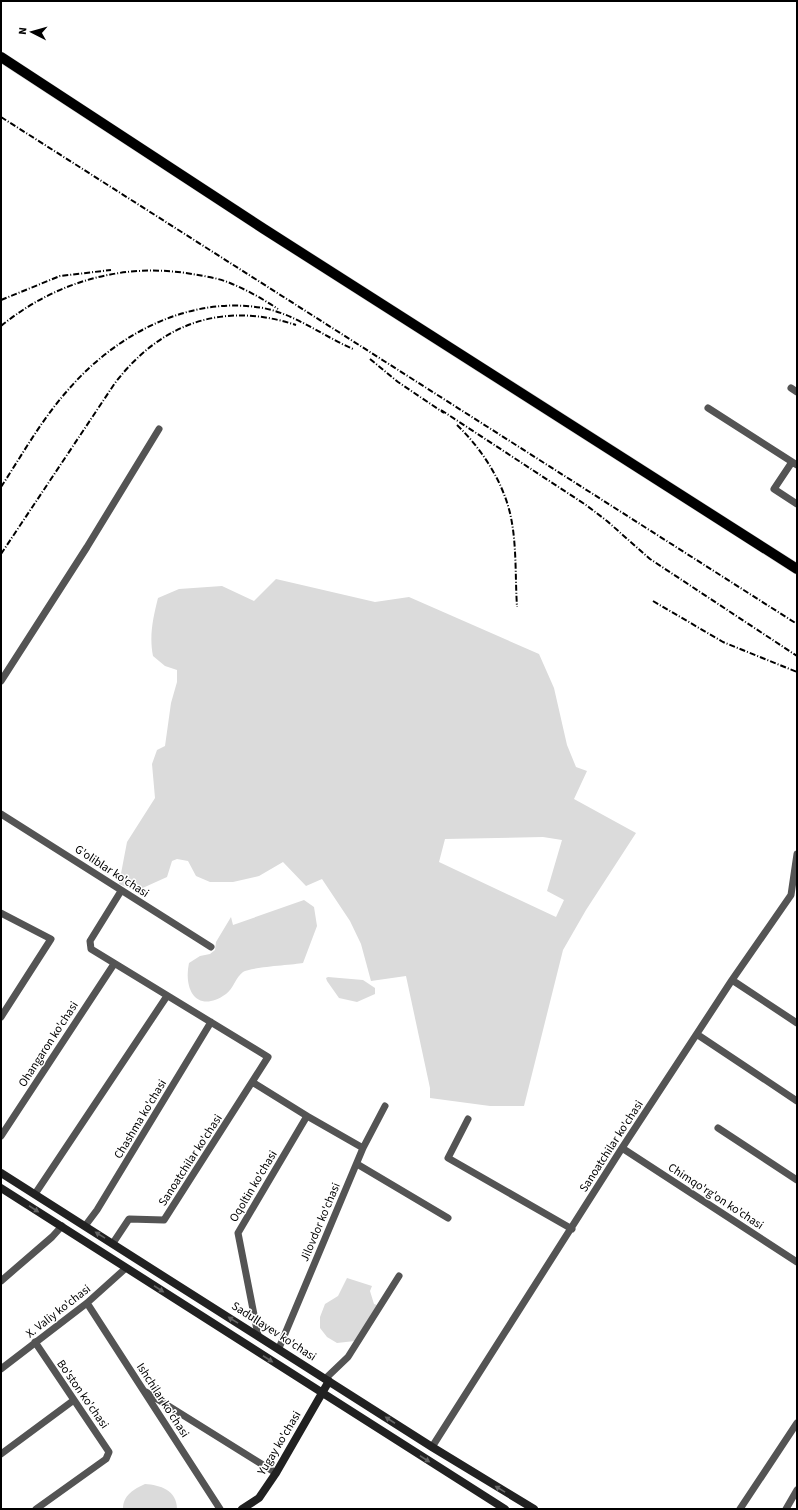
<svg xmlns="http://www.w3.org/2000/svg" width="798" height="1510" viewBox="0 0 798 1510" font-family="'Source Sans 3',sans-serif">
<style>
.green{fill:#dbdbdb;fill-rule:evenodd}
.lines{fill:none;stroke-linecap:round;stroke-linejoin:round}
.primary-casing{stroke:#dbdbdb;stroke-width:11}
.street{stroke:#545454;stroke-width:7}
.secondary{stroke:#212121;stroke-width:8}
.primary{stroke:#000;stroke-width:10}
.rail{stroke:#000;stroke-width:2;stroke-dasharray:6 2 1 2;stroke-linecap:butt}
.oneway{fill:#646464}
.labels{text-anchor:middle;stroke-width:3;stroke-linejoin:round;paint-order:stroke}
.street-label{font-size:12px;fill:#000;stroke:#fff}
</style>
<rect width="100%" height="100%" fill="#fff"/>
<!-- green -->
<path class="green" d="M276,579L375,602L409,597L539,654L554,688L567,745L576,767L587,771L574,799L636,833L586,910L563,950L524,1106H490L430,1098V1088L406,976L371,981L361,944L350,921L322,879L306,886L283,862L259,876L233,882H210L196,876L188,861L177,859L172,861L167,877L136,891L119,884L127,842L155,798L152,764L157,750L165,746L171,703L177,682V670L165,666L153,656C149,636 153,618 158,598L179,589L222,586L254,601ZM543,837L562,840L547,891L564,900L556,917L439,862L445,839Z
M304,900L314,907L317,926L303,963C292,965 250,967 243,972C236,977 233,989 226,994C198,1014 183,991 189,963L200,956L210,954L215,950L216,942L231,917L233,925Z
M328,977L363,980L375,988V994L357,1002L339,998L327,981L326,978Z
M347,1278L372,1286L370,1291L374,1304L377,1305L355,1341L337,1343L327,1337L320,1328V1317L325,1304L338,1296Z
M145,1484C160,1485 177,1490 177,1509H123C123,1495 134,1489 145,1484Z"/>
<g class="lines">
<!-- primary casing -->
<g class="primary-casing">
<path id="primary" d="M1,57L264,229L797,569"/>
</g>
<!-- street -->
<path class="street" d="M791,388L797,392
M708,408L797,465
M792,462L774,489L797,504
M1,681L87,547L159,429
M1,814L211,947
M1,913L51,939L1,1017
M732,980L797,1023
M698,1035L797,1101
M252,1082L307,1116
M468,1119L448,1158L572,1229
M718,1128L797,1180
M1,1136L114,964
M622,1148L797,1262
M357,1164L448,1218
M35,1194L167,996
M85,1226L97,1210L211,1022
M113,1243L129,1219L164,1220L268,1057L91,949L90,941L121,891
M1,1281L52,1237L62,1226
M87,1303L220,1509
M258,1335L238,1233L307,1116L363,1148
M35,1342L109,1452L106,1459L36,1509
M279,1348L363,1148L385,1106
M1,1369L87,1303L126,1268
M325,1379L348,1357L399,1276
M146,1392L276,1473
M432,1447L622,1148L732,980L791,895L797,854
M1,1454L74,1400
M740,1509L797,1423
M786,1509L797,1490"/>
<!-- secondary -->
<path class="secondary" d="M1,1173L432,1447L534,1509
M1,1188L505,1509
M242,1509L259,1498L276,1473L329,1381"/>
<!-- primary -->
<use href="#primary" class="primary"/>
<!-- rail -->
<path class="rail" d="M1,117L797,624
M1,300L60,276L111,270
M1,326C55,282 123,262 192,274C204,276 218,278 230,283C247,290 263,299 278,309
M370,359L398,382L444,413
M441,410L586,505L607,521L650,559L797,656
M457,425C481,448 502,480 510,513C517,543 515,576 517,607
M1,487C22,455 42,419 68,390C115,335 189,295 263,308C295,314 323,336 353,349
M1,554L115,383C161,323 223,301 296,325
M653,601L723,642L797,672"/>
</g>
<!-- one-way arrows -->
<defs><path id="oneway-solid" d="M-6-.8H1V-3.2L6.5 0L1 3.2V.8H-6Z"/></defs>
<g class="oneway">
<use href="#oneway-solid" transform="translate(34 1209) rotate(33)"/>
<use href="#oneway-solid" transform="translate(100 1235) rotate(-148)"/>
<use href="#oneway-solid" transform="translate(159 1289) rotate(33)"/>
<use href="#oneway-solid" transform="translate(233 1320) rotate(-148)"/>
<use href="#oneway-solid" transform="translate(268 1359) rotate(33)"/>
<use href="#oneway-solid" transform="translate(390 1420) rotate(-147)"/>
<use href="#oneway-solid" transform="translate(425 1459) rotate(33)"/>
<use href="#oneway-solid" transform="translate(500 1489) rotate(-149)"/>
</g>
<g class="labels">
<!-- street labels -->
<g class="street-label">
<text transform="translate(112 871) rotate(33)" y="4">G'oliblar ko'chasi</text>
<text transform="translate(48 1044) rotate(-57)" y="4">Ohangaron ko'chasi</text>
<text transform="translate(140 1119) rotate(-59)" y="4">Chashma ko'chasi</text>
<text transform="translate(611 1146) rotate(-57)" y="4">Sanoatchilar ko'chasi</text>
<text transform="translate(190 1160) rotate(-57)" y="4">Sanoatchilar ko'chasi</text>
<text transform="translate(253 1186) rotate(-59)" y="4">Oqoltin ko'chasi</text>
<text transform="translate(716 1196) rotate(33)" y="4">Chimqo'rg'on ko'chasi</text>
<text transform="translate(320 1222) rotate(-67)" y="4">Jilovdor ko'chasi</text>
<text transform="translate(58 1311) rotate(-38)" y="4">X. Valiy ko'chasi</text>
<text transform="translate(274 1331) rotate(33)" y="4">Sadullayev ko'chasi</text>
<text transform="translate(83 1394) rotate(55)" y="4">Bo'ston ko'chasi</text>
<text transform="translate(163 1400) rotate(57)" y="4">Ishchilar ko'chasi</text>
<text transform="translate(279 1443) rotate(-59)" y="4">Yugay ko'chasi</text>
</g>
</g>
<!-- border -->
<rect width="798" height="1510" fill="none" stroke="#000000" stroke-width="4"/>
<!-- north arrow -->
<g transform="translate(32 32) rotate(276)" stroke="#ffffff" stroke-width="3" paint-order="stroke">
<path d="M0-3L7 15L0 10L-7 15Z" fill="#000000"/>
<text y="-6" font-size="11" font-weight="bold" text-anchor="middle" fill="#000000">N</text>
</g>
</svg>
